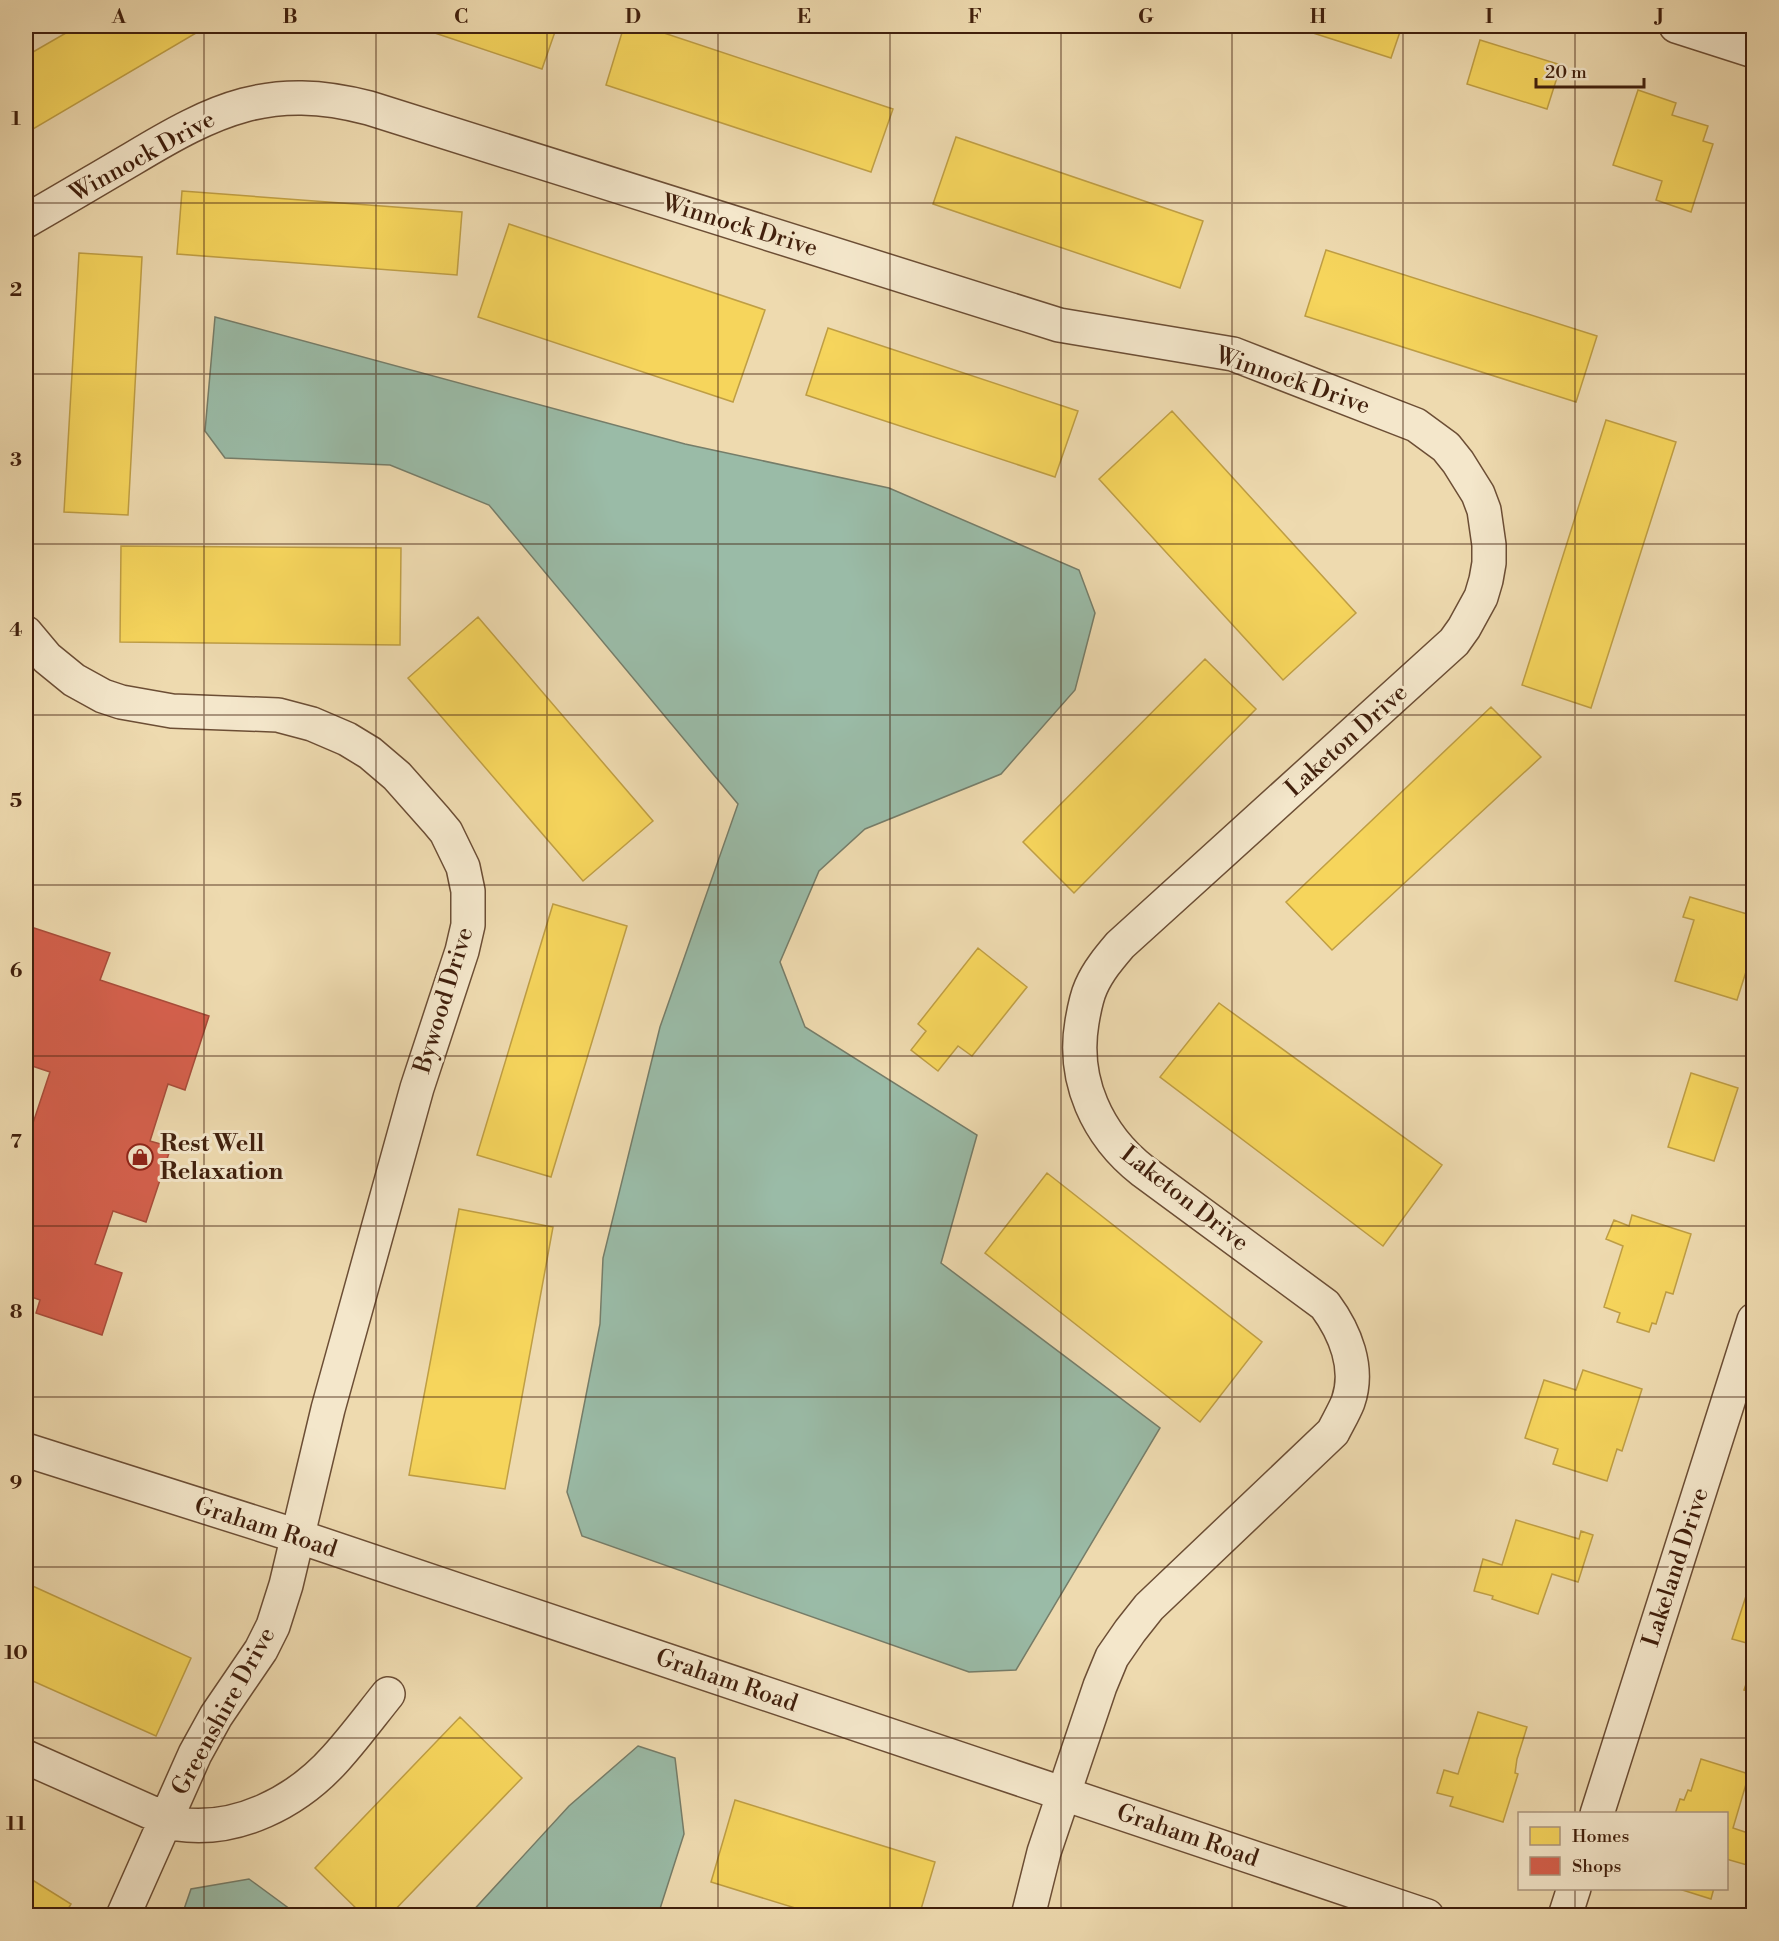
<svg xmlns="http://www.w3.org/2000/svg" width="1779" height="1941" viewBox="0 0 1779 1941" font-family="'Libre Bodoni',serif">
<style>
.water{fill:#9abba7;stroke:#767d69;stroke-width:1.5}
.homes{fill:#f6d55c;stroke:#bf9e44;stroke-width:1.5}
.shops{fill:#d6604d;stroke:#a94c3a;stroke-width:1.5}
.lines{fill:none;stroke-linecap:round;stroke-linejoin:round}
.minor-casing{stroke:#6c4e35;stroke-width:36}
.tertiary-casing{stroke:#6c4e35;stroke-width:36}
.minor{stroke:#f4e7cb;stroke-width:33}
.tertiary{stroke:#f4e7cb;stroke-width:33}
.grid{fill:none;stroke:#401f0c;stroke-width:1.5;stroke-opacity:0.55}
.labels{text-anchor:middle;stroke-width:6;stroke-linejoin:round;paint-order:stroke}
.street-label{font-size:24px;fill:#401f0c;stroke:#f4e7cb}
.poi-label{font-size:24px;font-weight:bold;fill:#401f0c;stroke:#f4e7cb;text-anchor:start}
.neatline{fill:none;stroke:#401f0c;stroke-width:2}
.grid-label{font-size:20px;text-anchor:middle;font-weight:bold;fill:#401f0c}
</style>
<rect width="100%" height="100%" fill="#eedaaf"/>
<filter id="stains"><feTurbulence type="fractalNoise" baseFrequency=".00333" numOctaves="4"/><feColorMatrix values="0 0 0 0 .2 0 0 0 0 .09 0 0 0 0 .02 0 0 0 .5 -.17"/></filter>
<radialGradient id="worn" r=".72"><stop offset=".6" stop-color="#630" stop-opacity="0"/><stop offset="1" stop-color="#630" stop-opacity=".3"/></radialGradient>
<!-- water -->
<path class="water" d="M215,317L685,444L889,488L1079,570L1095,613L1075,690L1001,774L865,829L819,871L780,962L805,1027L977,1135L941,1263L1160,1428L1016,1670L969,1672L582,1536L567,1492L600,1324L603,1258L660,1027L738,804L489,505L390,465L225,458L205,431Z
M638,1746L675,1758L684,1834L658,1915H469L569,1806Z
M249,1879L298,1915H182L191,1889Z"/>
<!-- homes -->
<path class="homes" d="M78,26H208L28,132L26,127V56Z
M414,26H557L542,69Z
M624,26H643L893,109L871,172L606,85Z
M1315,26H1402L1391,58L1313,33Z
M1480,40L1561,65L1547,109L1467,84Z
M1638,90L1676,103L1672,115L1708,126L1703,141L1713,144L1691,212L1656,200L1662,181L1613,165Z
M956,137L1203,221L1180,288L933,204Z
M182,191L462,212L457,275L177,254Z
M509,224L765,310L733,402L478,317Z
M1326,250L1597,336L1576,402L1305,316Z
M79,253L142,257L128,515L64,512Z
M828,328L1078,411L1055,477L806,395Z
M1172,411L1356,613L1283,680L1099,479Z
M1606,420L1676,442L1591,708L1522,685Z
M121,546L401,548L400,645L120,642Z
M478,617L653,821L583,881L408,678Z
M1205,659L1256,709L1074,893L1023,842Z
M1491,707L1541,757L1332,950L1286,902Z
M1690,897L1754,916V957L1751,956L1737,1000L1675,981L1694,920L1683,917Z
M553,904L627,926L551,1177L477,1155Z
M978,948L1027,987L972,1056L958,1046L938,1071L911,1050L926,1031L918,1024Z
M1219,1003L1442,1165L1383,1246L1160,1077Z
M1691,1073L1738,1088L1714,1161L1668,1147Z
M1047,1173L1262,1342L1200,1422L985,1253Z
M459,1209L553,1227L505,1489L409,1475Z
M1632,1215L1691,1234L1673,1294L1666,1292L1656,1324L1652,1323L1649,1332L1617,1322L1620,1313L1604,1307L1623,1246L1606,1239L1614,1220L1629,1226Z
M1583,1370L1642,1389L1622,1451L1617,1449L1607,1481L1553,1464L1558,1449L1525,1438L1544,1380L1576,1390Z
M1516,1520L1579,1539L1581,1531L1593,1535L1578,1582L1552,1574L1538,1614L1492,1599L1493,1596L1474,1591L1483,1559L1502,1565Z
M26,1583L191,1658L156,1736L26,1678Z
M1746,1596L1754,1599V1645L1732,1639Z
M1754,1661V1693L1744,1690Z
M1478,1712L1527,1727L1517,1759L1515,1773L1518,1774L1503,1822L1450,1806L1453,1797L1437,1793L1444,1770L1458,1774Z
M460,1717L522,1778L389,1916H364L315,1868Z
M1701,1759L1749,1774L1733,1828L1754,1835V1867L1726,1859V1814H1675L1680,1799L1684,1800L1688,1790L1691,1791Z
M735,1800L935,1862L919,1916H821L711,1882Z
M26,1876L71,1904L64,1916H26Z
M1676,1888H1714L1711,1899Z"/>
<!-- shops -->
<path class="shops" d="M26,910L32,912L28,926L110,953L100,980L209,1016L185,1090L168,1084L150,1141L171,1147L146,1222L113,1211L95,1264L122,1273L102,1335L36,1313L40,1300L26,1295V1120L33,1123L50,1072L26,1064Z"/>
<g class="lines">
<!-- minor casing -->
<g class="minor-casing">
<path id="minor" d="M1676,26L1754,51
M26,221C61,201 96,180 132,159C215,109 270,82 369,108L1059,325L1233,354L1416,425L1446,447L1458,462L1478,494L1484,510L1489,545V563L1486,580L1481,597L1464,628L1454,642L1120,945C1109,958 1098,971 1091,987C1086,998 1084,1010 1082,1022C1072,1080 1097,1135 1143,1171L1325,1305C1345,1332 1360,1368 1348,1402C1344,1412 1338,1422 1333,1432L1149,1607L1130,1631L1112,1657L1100,1686L1044,1852L1028,1916
M26,633L47,658L74,680L103,696L121,702L172,711L278,715L312,724L347,739L370,753L397,776L436,820L446,832L463,867L468,891V925L462,951L417,1088L328,1409L286,1585L273,1626L261,1650L216,1716L195,1754L123,1916
M26,1757L177,1824C237,1833 297,1802 336,1758C355,1737 371,1715 388,1694
M1597,1814L1754,1320
M1565,1916L1574,1888"/>
</g>
<!-- tertiary casing -->
<g class="tertiary-casing">
<path id="tertiary" d="M26,1450L297,1536L1427,1916"/>
</g>
<!-- minor -->
<use href="#minor" class="minor"/>
<!-- tertiary -->
<use href="#tertiary" class="tertiary"/>
</g>
<!-- grid -->
<path class="grid" d="M204,26V1916M376,26V1916M547,26V1916M718,26V1916M890,26V1916M1061,26V1916M1232,26V1916M1403,26V1916M1575,26V1814M26,203H1754M26,374H1754M26,544H1754M26,715H1754M26,885H1754M26,1056H1754M26,1226H1754M26,1397H1754M26,1567H1754M26,1738H1754M1575,1888V1916"/>
<!-- icons -->
<defs>
<g id="shop-ring" transform="scale(1.35)"><circle r="9.5" fill="#f4e7cb" stroke="#8f2418" stroke-width="1.5"/><path d="M-5-2.5h2.3a2.7 3.5 0 0 1 5.4 0H5L5.5 6h-11ZM-1.5-2.5h3a1.5 2.3 0 0 0-3 0Z" fill="#8f2418"/></g>
</defs>
<g fill-rule="evenodd">
<use href="#shop-ring" x="140" y="1157"/>
</g>
<g class="labels">
<!-- street labels -->
<g class="street-label">
<text transform="translate(142 156) rotate(-29)" y="8">Winnock Drive</text>
<text transform="translate(740 225) rotate(17)" y="8">Winnock Drive</text>
<text transform="translate(1293 380) rotate(19)" y="8">Winnock Drive</text>
<text transform="translate(1346 740) rotate(-42)" y="8">Laketon Drive</text>
<text transform="translate(443 1000) rotate(-73)" y="8">Bywood Drive</text>
<text transform="translate(1185 1198) rotate(38)" y="8">Laketon Drive</text>
<text transform="translate(266 1527) rotate(18)" y="8">Graham Road</text>
<text transform="translate(1675 1567) rotate(-72)" y="8">Lakeland Drive</text>
<text transform="translate(727 1680) rotate(19)" y="8">Graham Road</text>
<text transform="translate(223 1711) rotate(-61)" y="8">Greenshire Drive</text>
<text transform="translate(1188 1835) rotate(19)" y="8">Graham Road</text>
</g>
<!-- poi labels -->
<g class="poi-label">
<text x="160" y="1151">Rest Well<tspan x="160" dy="28">Relaxation</tspan></text>
</g>
</g>
<!-- margin -->
<rect width="1779" height="1941" fill="none" stroke="#eedaaf" stroke-width="66"/>
<!-- legend -->
<rect x="1518" y="1812" width="210" height="78" fill="#f4e7cb" stroke="#ac977f" stroke-width="1.5"/>
<rect x="1530" y="1827" width="30" height="18" fill="#f6d55c" stroke="#ac977f" stroke-width="1.5"/>
<text x="1572" y="1842" font-size="18" fill="#401f0c">Homes</text>
<rect x="1530" y="1857" width="30" height="18" fill="#d6604d" stroke="#ac977f" stroke-width="1.5"/>
<text x="1572" y="1872" font-size="18" fill="#401f0c">Shops</text>
<!-- scale -->
<path d="M1536 78v9h108v-9" fill="none" stroke="#401f0c" stroke-width="3"/>
<text x="1545" y="78" font-size="18" fill="#401f0c" stroke="#f4e7cb" stroke-width="4.5" paint-order="stroke">20 m</text>
<rect x="33" y="33" width="1713" height="1875" class="neatline"/>
<g class="grid-label">
<text x="119" y="23">A</text>
<text x="290" y="23">B</text>
<text x="461" y="23">C</text>
<text x="633" y="23">D</text>
<text x="804" y="23">E</text>
<text x="975" y="23">F</text>
<text x="1146" y="23">G</text>
<text x="1318" y="23">H</text>
<text x="1489" y="23">I</text>
<text x="1660" y="23">J</text>
<text x="16" y="125">1</text>
<text x="16" y="296">2</text>
<text x="16" y="466">3</text>
<text x="16" y="636">4</text>
<text x="16" y="807">5</text>
<text x="16" y="977">6</text>
<text x="16" y="1148">7</text>
<text x="16" y="1318">8</text>
<text x="16" y="1489">9</text>
<text x="16" y="1659">10</text>
<text x="16" y="1830">11</text>
</g>
<rect width="100%" height="100%" filter="url(#stains)"/>
<rect width="100%" height="100%" fill="url(#worn)"/>
</svg>
